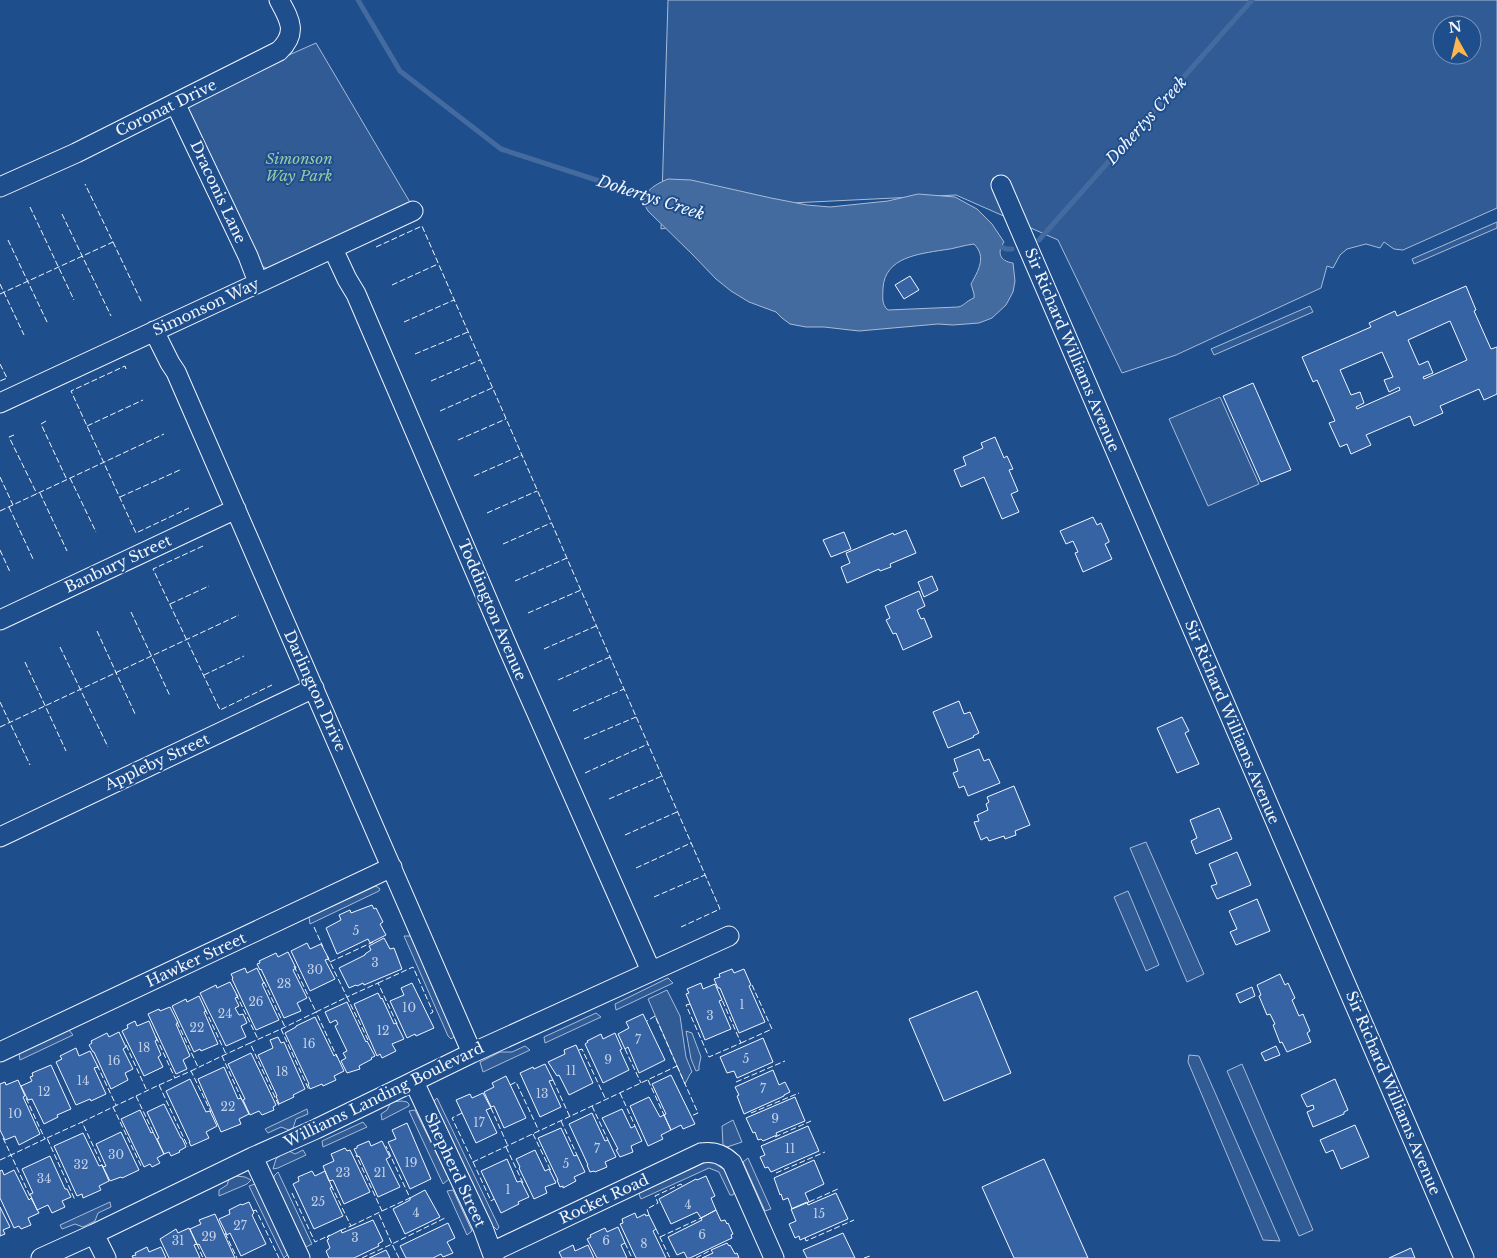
<svg xmlns="http://www.w3.org/2000/svg" width="1497" height="1258" viewBox="0 0 1497 1258" font-family="'Libre Baskerville',serif">
<style>
.built{fill:#305b95;stroke:#a8bbd7;fill-rule:evenodd}
.water{fill:#446ba0;stroke:#a8bbd7;fill-rule:evenodd}
.lines{fill:none;stroke-linecap:round;stroke-linejoin:round}
.stream{stroke:#446ba0;stroke-width:5}
.building{fill:#3563a3;stroke:#f2f6ff;fill-rule:evenodd}
.minor-casing{stroke:#f2f6ff;stroke-width:21}
.minor{stroke:#1f4e8c;stroke-width:19}
.fence{stroke:#f2f6ff;stroke-width:1;stroke-dasharray:6 2.5;stroke-linecap:butt}
.labels{text-anchor:middle;stroke-width:4;stroke-linejoin:round;paint-order:stroke}
.number-label{font-size:12px;fill:#c3d1e8}
.street-label{font-size:15px;fill:#f2f6ff;stroke:#1f4e8c}
.park-label{font-size:15px;font-style:italic;fill:#97c8a6;stroke:#1f4e8c}
.water-label{font-size:16px;font-style:italic;fill:#f2f6ff;stroke:#1f4e8c}
</style>
<rect width="100%" height="100%" fill="#1f4e8c"/>
<!-- built -->
<path class="built" d="M668,0H1497V208L1403,250L1394,249L1384,242L1380,248L1366,244L1347,249L1340,255L1333,268L1327,266L1321,288L1176,355L1122,373L1058,240L956,195L791,203L661,229ZM1442,25H1472V55H1442Z
M316,43L411,204L268,269L260,265L188,110L190,105L289,55Z
M1497,222V228L1414,264L1412,259Z
M1310,306L1313,312L1214,355L1211,349Z
M1220,397L1259,484L1208,506L1169,419Z
M1146,842L1204,974L1187,982L1130,848Z
M376,886L380,889L379,891L310,924L309,917Z
M1128,891L1159,965L1146,971L1114,897Z
M404,936H411L455,1036L451,1039L448,1036Z
M668,978L673,983L616,1010L615,1004Z
M667,990L680,1016L686,1057L692,1072L690,1074L685,1084L648,999Z
M596,1013L601,1017L545,1043L544,1037Z
M69,1030L73,1035L20,1060L19,1053Z
M686,1031L692,1033L701,1057L699,1066V1070L696,1071L691,1059Z
M525,1046L530,1050L483,1072L480,1062L500,1052H512Z
M1189,1055L1199,1056L1280,1241L1263,1240L1188,1062Z
M1242,1064L1313,1230L1299,1236L1227,1071Z
M437,1098L499,1227L497,1230L490,1223L435,1104L434,1101Z
M402,1101L407,1102L409,1104V1106L382,1120L381,1114L387,1110L391,1102Z
M307,1109L308,1114L296,1119L293,1128L289,1130L281,1127L268,1133L265,1129Z
M415,1110L449,1179L443,1184L409,1111Z
M733,1120L742,1142L727,1147L723,1145L722,1126Z
M363,1122L367,1127L323,1147L322,1141Z
M303,1150L306,1155L278,1168L273,1169L276,1159L283,1153L289,1151L295,1154Z
M748,1158L771,1209L765,1211L743,1162Z
M706,1162L714,1163L725,1170L735,1191L733,1195H730L719,1172L709,1168L641,1199L640,1197L639,1193Z
M278,1172L312,1244L306,1247L274,1180V1176Z
M236,1176L245,1177L251,1180L247,1184L219,1196V1190L227,1185L229,1179Z
M255,1184L288,1254L284,1258L249,1186Z
M453,1190L472,1231L467,1235L447,1191Z
M110,1202L111,1207L98,1213L95,1221L83,1227L75,1224L62,1229L60,1225Z"/>
<!-- water -->
<path class="water" d="M668,179L691,180L771,198L807,205L830,207L888,201L918,194L955,197L977,209L992,224L1004,242C997,252 999,261 1013,263L1015,281L1013,292L1006,305L992,318L979,323L953,325L938,324L859,331L824,327H806L790,324L782,318L776,312L749,302L731,291L716,279L693,255L648,211C637,194 654,185 668,179ZM974,244C987,257 978,271 971,284L974,294V298C966,301 964,306 958,307L888,310C881,304 883,297 883,288C885,257 919,254 943,250C954,249 964,245 974,244Z"/>
<g class="lines">
<!-- stream -->
<path class="stream" d="M358,0L400,71L501,149L652,198
M1039,240L1252,0
M994,244L1006,249H1012"/>
</g>
<!-- building -->
<path class="building" d="M910,276L919,290L904,299L895,285Z
M1466,286L1476,310L1474,311L1491,349L1497,347V394L1484,400L1479,389L1440,406L1443,413L1414,426L1410,416L1366,435L1371,445L1351,454L1347,444L1340,447L1329,423L1335,421L1317,380L1313,382L1302,357L1371,327L1369,323L1395,311L1397,316ZM1450,321L1467,360L1424,379L1423,377L1433,373L1428,361L1419,365L1408,340ZM1382,352L1393,377L1384,380L1389,392L1399,387L1400,390L1357,409L1356,407L1364,403L1360,392L1351,395L1340,370Z
M1253,383L1291,470L1261,482L1223,396Z
M995,437L1004,458L1007,456L1013,469L1009,470L1018,491L1011,494L1019,512L1002,519L984,477L961,487L954,470L966,465L963,457L983,448L981,443Z
M1093,517L1097,525L1101,523L1109,541V542L1105,544L1112,559L1083,572L1075,553L1078,552L1073,541L1066,544L1060,531Z
M906,530L916,553L890,564L891,567L880,571L879,569L847,583L841,567L850,563L846,553L893,533L894,535Z
M844,532L851,549L831,557L823,540Z
M932,576L938,590L924,597L918,582Z
M919,591L925,606L917,610L921,619L924,618L932,637L903,650L896,633L893,634L886,620L890,618L885,606Z
M959,701L964,714L970,712L979,733L973,736L974,737L948,748L933,712Z
M1182,717L1189,731L1185,733L1199,764L1177,773L1157,728Z
M979,749L984,761L989,759L1000,783L968,796L964,786L959,788L956,780L953,773L958,771L954,759Z
M1014,786L1030,825L1015,831L1016,835L1005,839L1004,836L989,841L987,837L981,840L974,822L979,821L977,815L988,810L986,804L989,802L987,797Z
M1219,808L1232,839L1196,854L1191,841L1197,838L1190,820Z
M1237,852L1251,885L1217,899L1211,886L1217,884L1209,864Z
M1257,899L1270,931L1236,945L1230,932L1237,929L1229,911Z
M372,905L374,909L376,908L383,922L380,924L386,935L370,943L368,939L337,954L326,928L341,920L339,915L350,910L351,913Z
M384,938L390,949L394,948L402,969L364,985L363,983L357,986L356,985L349,988L339,968L365,955V954L371,950L369,946Z
M307,943L310,949L321,944L329,959L325,960L335,979L310,991L291,951Z
M288,952L296,968L293,970L307,998L297,1003L301,1011L284,1018L261,969L260,970L257,964L260,963L259,961L276,953L278,957Z
M245,968L247,973L257,968L264,983L262,984L279,1020L256,1030L232,979L233,978L231,974Z
M732,969L734,973L744,969L751,985L749,986L765,1022L739,1033L720,988H718L714,979L720,977L719,974Z
M1280,974L1285,985L1288,983L1295,998L1292,1000L1299,1016L1303,1014L1310,1031L1307,1033L1311,1042L1287,1052L1282,1042L1280,1043L1273,1025L1275,1024L1270,1014L1267,1015L1259,996L1261,995L1257,985Z
M230,982L238,997L235,998L239,1006L235,1008L239,1015L243,1014L247,1023L241,1026L246,1037L226,1046L200,993L216,985L217,988Z
M412,983L434,1028L416,1036L415,1034L407,1038L390,1001L404,995L401,988Z
M701,983L703,989L715,984L722,1000L719,1001L731,1029L705,1040L686,994L689,993L687,989Z
M1252,987L1255,996L1240,1003L1236,994Z
M977,991L1011,1073L944,1101L909,1019Z
M378,993L381,999L382,998L394,1024L396,1023L404,1039L392,1044L396,1051L382,1058L380,1054L377,1056L354,1004Z
M199,996L206,1011L204,1012L218,1044L201,1051L200,1049L194,1052L172,1006L186,999L187,1002Z
M347,1002L366,1042L367,1041L375,1056L371,1058L372,1059L359,1066L360,1069L347,1073L341,1061L346,1058L343,1053L347,1051L335,1026L338,1024L336,1020L330,1023L325,1012Z
M170,1007L178,1023L176,1024L190,1056L183,1060L187,1069L176,1074L148,1014L159,1009L160,1011Z
M643,1014L665,1060L639,1073L628,1047L625,1049L618,1034L629,1028L626,1022Z
M315,1017L334,1056L336,1054L344,1071L334,1076L336,1080L323,1086L322,1084L310,1089L308,1084H309L285,1033L296,1027V1026Z
M135,1021L137,1026L149,1021L157,1040L155,1041L161,1055L158,1057L163,1067L144,1076L122,1031L128,1028L127,1025Z
M119,1032L126,1047L123,1049L133,1069L125,1073L128,1080L111,1089L94,1052H93L89,1045L92,1043L91,1041L107,1033L109,1037Z
M615,1033L622,1049L620,1050L629,1070L603,1083L585,1044L588,1042L587,1041L601,1034L603,1039Z
M278,1037L281,1043L284,1042L305,1089L293,1095L294,1097L279,1104L276,1096H277L258,1055L273,1048L270,1040Z
M763,1038L773,1062L737,1078L734,1071L727,1073L720,1057Z
M576,1045L593,1083L569,1095L559,1075L557,1076L548,1062L565,1054L564,1050Z
M1276,1046L1280,1055L1265,1061L1261,1053Z
M76,1048L79,1056L90,1051L98,1067L94,1068L106,1094L91,1101L90,1099L76,1105L56,1062L62,1059L60,1056Z
M251,1053L276,1105L273,1107L274,1110L262,1115L259,1111L250,1115L243,1100L245,1099L228,1064Z
M545,1064L553,1080L549,1081L561,1107L540,1117L520,1073L533,1067L534,1069Z
M51,1065L71,1109L57,1115L58,1117L44,1124L32,1099L28,1100L21,1086L32,1081L30,1077L33,1076L32,1073Z
M224,1067L238,1099L241,1098L249,1114L239,1119L241,1124L221,1132L198,1079Z
M773,1070L779,1085L785,1082L790,1092L784,1095V1096L744,1114L737,1096L739,1095L735,1087Z
M671,1075L695,1124L683,1129L681,1125L671,1130L664,1115L666,1114L652,1084Z
M506,1076L526,1118L504,1128L494,1106L491,1107L484,1092L494,1087L492,1083Z
M190,1079L206,1112L210,1111L217,1126L206,1132L209,1138L191,1146L189,1142H190L166,1091Z
M1335,1079L1348,1110L1344,1112V1114L1313,1127L1307,1112L1314,1109L1313,1105L1307,1107L1301,1095Z
M18,1080L25,1096L23,1097L40,1134L19,1145L15,1136L5,1140L0,1130V1084L5,1082L6,1085Z
M483,1093L491,1108L486,1110L497,1133L476,1143L456,1100L470,1094L472,1098Z
M649,1097L660,1117L664,1115L671,1130L661,1135L663,1139L648,1146L630,1106Z
M795,1097L805,1121L776,1133L777,1135L763,1141L761,1139L758,1140L755,1132L753,1133L746,1118Z
M164,1104L181,1138H182L186,1147L179,1151L180,1152L171,1156L169,1152L164,1154L157,1139L159,1138L147,1112Z
M622,1109L631,1128L635,1126L642,1141L631,1146L633,1152L620,1157L616,1150L618,1149L602,1118Z
M140,1110L151,1133L153,1132L164,1154L157,1158L160,1163L152,1167L150,1164L144,1167L121,1119Z
M592,1113L605,1141L608,1140L616,1157L605,1162L607,1167L595,1172L594,1171L590,1172L587,1165H588L569,1124Z
M407,1123L431,1179L410,1189L388,1142L396,1139L392,1130Z
M1355,1125L1369,1157L1341,1169L1333,1150L1326,1153L1320,1140Z
M808,1126L819,1151L771,1172L768,1167L765,1168L760,1157L765,1155L761,1146Z
M561,1128L574,1156L577,1155L585,1172L574,1177L576,1181L563,1188V1186L560,1187L557,1180H558L538,1138Z
M121,1132L139,1170L122,1178L121,1177L110,1181L103,1167L106,1166L96,1144Z
M83,1133L99,1166L102,1165L109,1181L99,1186L101,1190L83,1198L82,1194L77,1196L54,1146Z
M369,1141L371,1146L382,1141L390,1157L386,1159L400,1187L378,1197L359,1156L358,1157L354,1149L357,1148V1146Z
M345,1148L347,1151L350,1150L370,1192L344,1204L333,1180L329,1181L323,1166L334,1161L331,1154Z
M535,1150L545,1171L549,1169L556,1183L545,1187L547,1193L534,1199L519,1168L520,1167L516,1159Z
M50,1156L65,1189H67L71,1197L62,1201L65,1207L52,1213L48,1205L37,1210L30,1194L33,1193L22,1169Z
M507,1159L517,1182L521,1181L529,1197L518,1202L519,1204L501,1213L481,1171Z
M1044,1159L1088,1258H1014L982,1187Z
M814,1160L824,1184L805,1193L809,1202L792,1209L788,1198L783,1200L781,1194L780,1195L774,1178Z
M2,1170L4,1175L14,1170L29,1200L31,1198L39,1213L28,1218L31,1225L21,1229L19,1226L14,1228L0,1198V1171Z
M312,1171L315,1176L325,1171L332,1187L330,1188L343,1216L314,1229L293,1184L299,1181L298,1177Z
M706,1176L715,1196L711,1198L716,1210L701,1218L697,1212L671,1224L659,1199L696,1179L697,1180Z
M425,1190L440,1217L405,1234L393,1209L410,1200V1198Z
M836,1193L848,1219L800,1240L799,1236L795,1238L789,1224L796,1221L791,1209L807,1202L808,1205Z
M249,1202L254,1213L252,1215L266,1244L241,1256L230,1233L227,1235L219,1219L230,1214L229,1210L241,1204L242,1205Z
M0,1207L10,1227L3,1230L5,1234L0,1236Z
M716,1210L721,1221L725,1220L727,1224L728,1223L733,1234L731,1235L732,1238L690,1258H687L684,1252L677,1255L668,1237L702,1220L701,1218Z
M635,1213L637,1218L645,1214L646,1216L649,1215L656,1229L653,1231L666,1258H636L620,1224L623,1223L622,1219Z
M215,1214L235,1258H206L199,1244L197,1245L190,1229L201,1224L199,1220Z
M373,1220L383,1241L378,1244L379,1246L354,1258H329L326,1251L330,1248L327,1240L329,1239L327,1237L341,1230L342,1233Z
M448,1223L455,1238L447,1242L453,1253L443,1257L441,1254L433,1258H406L400,1246Z
M618,1227L625,1243L621,1245L627,1258H597L587,1239L591,1237L590,1235L605,1228L607,1232Z
M189,1228L197,1244L194,1245L200,1258H169L160,1239L176,1229L178,1233Z
M843,1233L855,1258H807L803,1250Z
M727,1243L729,1246L730,1245L735,1254L737,1253L739,1258H702L713,1253L711,1250Z
M573,1245L575,1251L588,1245L594,1258H562L559,1252Z
M147,1247L149,1252L161,1247L166,1258H133L132,1256L136,1255L135,1253Z
M1411,1248L1415,1258H1389Z
M386,1250L390,1258H369Z"/>
<g class="lines">
<!-- minor casing -->
<g class="minor-casing">
<path id="minor" d="M175,103L248,256L258,282
M1001,185L1464,1258
M0,187L76,153L279,51C298,33 290,20 279,0
M333,249L347,279L356,294L509,650L651,971
M154,331L170,363L176,372L472,1053
M0,403L413,211
M0,620L236,509
M0,837L314,688
M0,1052L392,867
M414,1082L483,1228L494,1258
M253,1157L300,1258
M94,1234L106,1258
M492,1252L701,1153C714,1151 723,1154 732,1163L774,1258
M41,1258L94,1234L253,1157L316,1129L472,1053L729,936"/>
</g>
<!-- minor -->
<use href="#minor" class="minor"/>
<!-- fence -->
<path class="fence" d="M30,207L74,300
M62,214L111,316
M8,240L48,324
M113,242L142,303
M376,247L422,226L720,909L681,927
M0,284L24,335
M392,285L438,264
M0,294L113,242L85,184
M404,322L454,300
M415,354L468,332
M0,364L7,378L0,381
M126,369L125,366L71,391L136,533L189,508
M431,381L480,360
M440,411L492,388
M46,421L41,424L67,480
M87,426L143,400
M14,435L9,437L37,494
M458,440L506,419
M474,476L522,455
M0,477L13,505
M70,478L96,532
M40,493L67,551
M120,497L182,469
M9,507L34,561
M0,511L164,434
M487,513L537,491
M503,544L551,523
M203,546L153,569L220,710L272,685
M0,550L10,572
M515,581L567,558
M170,604L209,586
M131,612L170,696
M528,613L581,590
M97,631L136,716
M60,647L108,747
M544,649L596,626
M25,662L66,751
M204,675L244,656
M558,680L610,657
M0,702L30,765
M573,711L624,689
M0,727L239,615
M584,739L636,717
M585,773L648,744
M609,799L662,776
M625,835L677,812
M636,868L691,843
M654,897L705,875
M314,927L323,947
M327,956L347,997L378,983L398,1026
M330,962L373,942
M294,966L316,1012L347,997L369,1042
M264,982L285,1027
M378,983L413,967L433,1012L428,1015
M236,994L258,1039
M690,1004L686,1005L709,1057L741,1043L722,1000
M205,1009L226,1054
M177,1022L198,1067
M281,1029L316,1012L337,1057
M156,1037L175,1078
M250,1043L281,1029L309,1090
M741,1043L772,1029L752,985
M126,1045L147,1091
M625,1049L641,1083
M579,1050L582,1049L606,1100
M222,1056L250,1043L279,1106
M97,1065L116,1105
M677,1066L698,1113L691,1116
M191,1071L222,1056L242,1100
M553,1080L570,1117
M648,1080L664,1115
M736,1082L785,1061
M159,1085L191,1071L211,1112
M510,1085L516,1082L539,1131
M620,1093L635,1126
M136,1096L159,1085L188,1147
M26,1098L45,1139
M592,1106L608,1140
M113,1107L136,1096L154,1134
M491,1108L508,1146
M462,1113L452,1118L473,1162L677,1066L655,1016L647,1021
M751,1113L799,1093
M561,1121L577,1155
M82,1122L113,1107L142,1168
M533,1134L551,1171
M775,1137L811,1121
M3,1138L11,1155L47,1138L75,1200
M47,1138L82,1122L103,1167
M506,1147L523,1183
M0,1160L11,1155L30,1196
M473,1162L491,1201L494,1199
M776,1173L825,1152
M331,1185L351,1226L339,1231
M292,1193L315,1242L330,1235
M809,1202L840,1188
M253,1211L256,1210L279,1258
M382,1211L410,1198L386,1146
M649,1215L647,1209L658,1203L655,1196L681,1184L683,1187
M351,1226L382,1211L356,1155
M656,1229L670,1258
M225,1233L237,1258
M660,1237L701,1218
M805,1238L806,1241L854,1220
M625,1243L632,1258
M197,1244L203,1258
M362,1258L392,1244L378,1212
M399,1258L392,1244L445,1218
M696,1258L711,1250
M864,1258L870,1256"/>
</g>
<g class="labels">
<!-- number labels -->
<g class="number-label">
<text x="356" y="935">5</text>
<text x="375" y="967">3</text>
<text x="315" y="974">30</text>
<text x="284" y="988">28</text>
<text x="256" y="1006">26</text>
<text x="742" y="1009">1</text>
<text x="409" y="1012">10</text>
<text x="225" y="1018">24</text>
<text x="710" y="1020">3</text>
<text x="197" y="1032">22</text>
<text x="383" y="1035">12</text>
<text x="638" y="1044">7</text>
<text x="309" y="1048">16</text>
<text x="144" y="1052">18</text>
<text x="746" y="1063">5</text>
<text x="608" y="1064">9</text>
<text x="114" y="1065">16</text>
<text x="571" y="1075">11</text>
<text x="282" y="1076">18</text>
<text x="83" y="1085">14</text>
<text x="763" y="1093">7</text>
<text x="44" y="1096">12</text>
<text x="542" y="1098">13</text>
<text x="228" y="1111">22</text>
<text x="15" y="1118">10</text>
<text x="775" y="1123">9</text>
<text x="479" y="1127">17</text>
<text x="597" y="1153">7</text>
<text x="790" y="1153">11</text>
<text x="116" y="1159">30</text>
<text x="411" y="1167">19</text>
<text x="566" y="1168">5</text>
<text x="81" y="1169">32</text>
<text x="343" y="1177">23</text>
<text x="380" y="1177">21</text>
<text x="44" y="1183">34</text>
<text x="508" y="1194">1</text>
<text x="318" y="1206">25</text>
<text x="688" y="1209">4</text>
<text x="416" y="1217">4</text>
<text x="819" y="1218">15</text>
<text x="240" y="1230">27</text>
<text x="702" y="1239">6</text>
<text x="209" y="1241">29</text>
<text x="355" y="1242">3</text>
<text x="178" y="1245">31</text>
<text x="606" y="1245">6</text>
<text x="644" y="1248">8</text>
</g>
<!-- street labels -->
<g class="street-label">
<text transform="translate(166 108) rotate(-26)" y="5">Coronat Drive</text>
<text transform="translate(218 192) rotate(65)" y="5">Draconis Lane</text>
<text transform="translate(206 307) rotate(-25)" y="5">Simonson Way</text>
<text transform="translate(1072 350) rotate(67)" y="5">Sir Richard Williams Avenue</text>
<text transform="translate(118 564) rotate(-25)" y="5">Banbury Street</text>
<text transform="translate(492 610) rotate(67)" y="5">Toddington Avenue</text>
<text transform="translate(315 691) rotate(66)" y="5">Darlington Drive</text>
<text transform="translate(1232 722) rotate(67)" y="5">Sir Richard Williams Avenue</text>
<text transform="translate(157 762) rotate(-25)" y="5">Appleby Street</text>
<text transform="translate(196 960) rotate(-25)" y="5">Hawker Street</text>
<text transform="translate(1393 1093) rotate(67)" y="5">Sir Richard Williams Avenue</text>
<text transform="translate(384 1095) rotate(-26)" y="5">Williams Landing Boulevard</text>
<text transform="translate(455 1170) rotate(65)" y="5">Shepherd Street</text>
<text transform="translate(604 1199) rotate(-25)" y="5">Rocket Road</text>
</g>
<!-- park labels -->
<g class="park-label">
<text x="299" y="164">Simonson<tspan x="299" dy="17">Way Park</tspan></text>
</g>
<!-- water labels -->
<g class="water-label">
<text transform="translate(1146 120) rotate(-48)" y="6">Dohertys Creek</text>
<text transform="translate(651 197) rotate(18)" y="6">Dohertys Creek</text>
</g>
</g>
<!-- north arrow -->
<g transform="translate(1457 40) rotate(352)"><circle r="24" fill="#1f4e8c" stroke="#7391ba"/>
<path d="M0-4L9 19L0 12L-9 19Z" fill="#ffb74d"/>
<text y="-8" font-size="14" font-weight="bold" text-anchor="middle" fill="#f2f6ff">N</text>
</g>
</svg>
